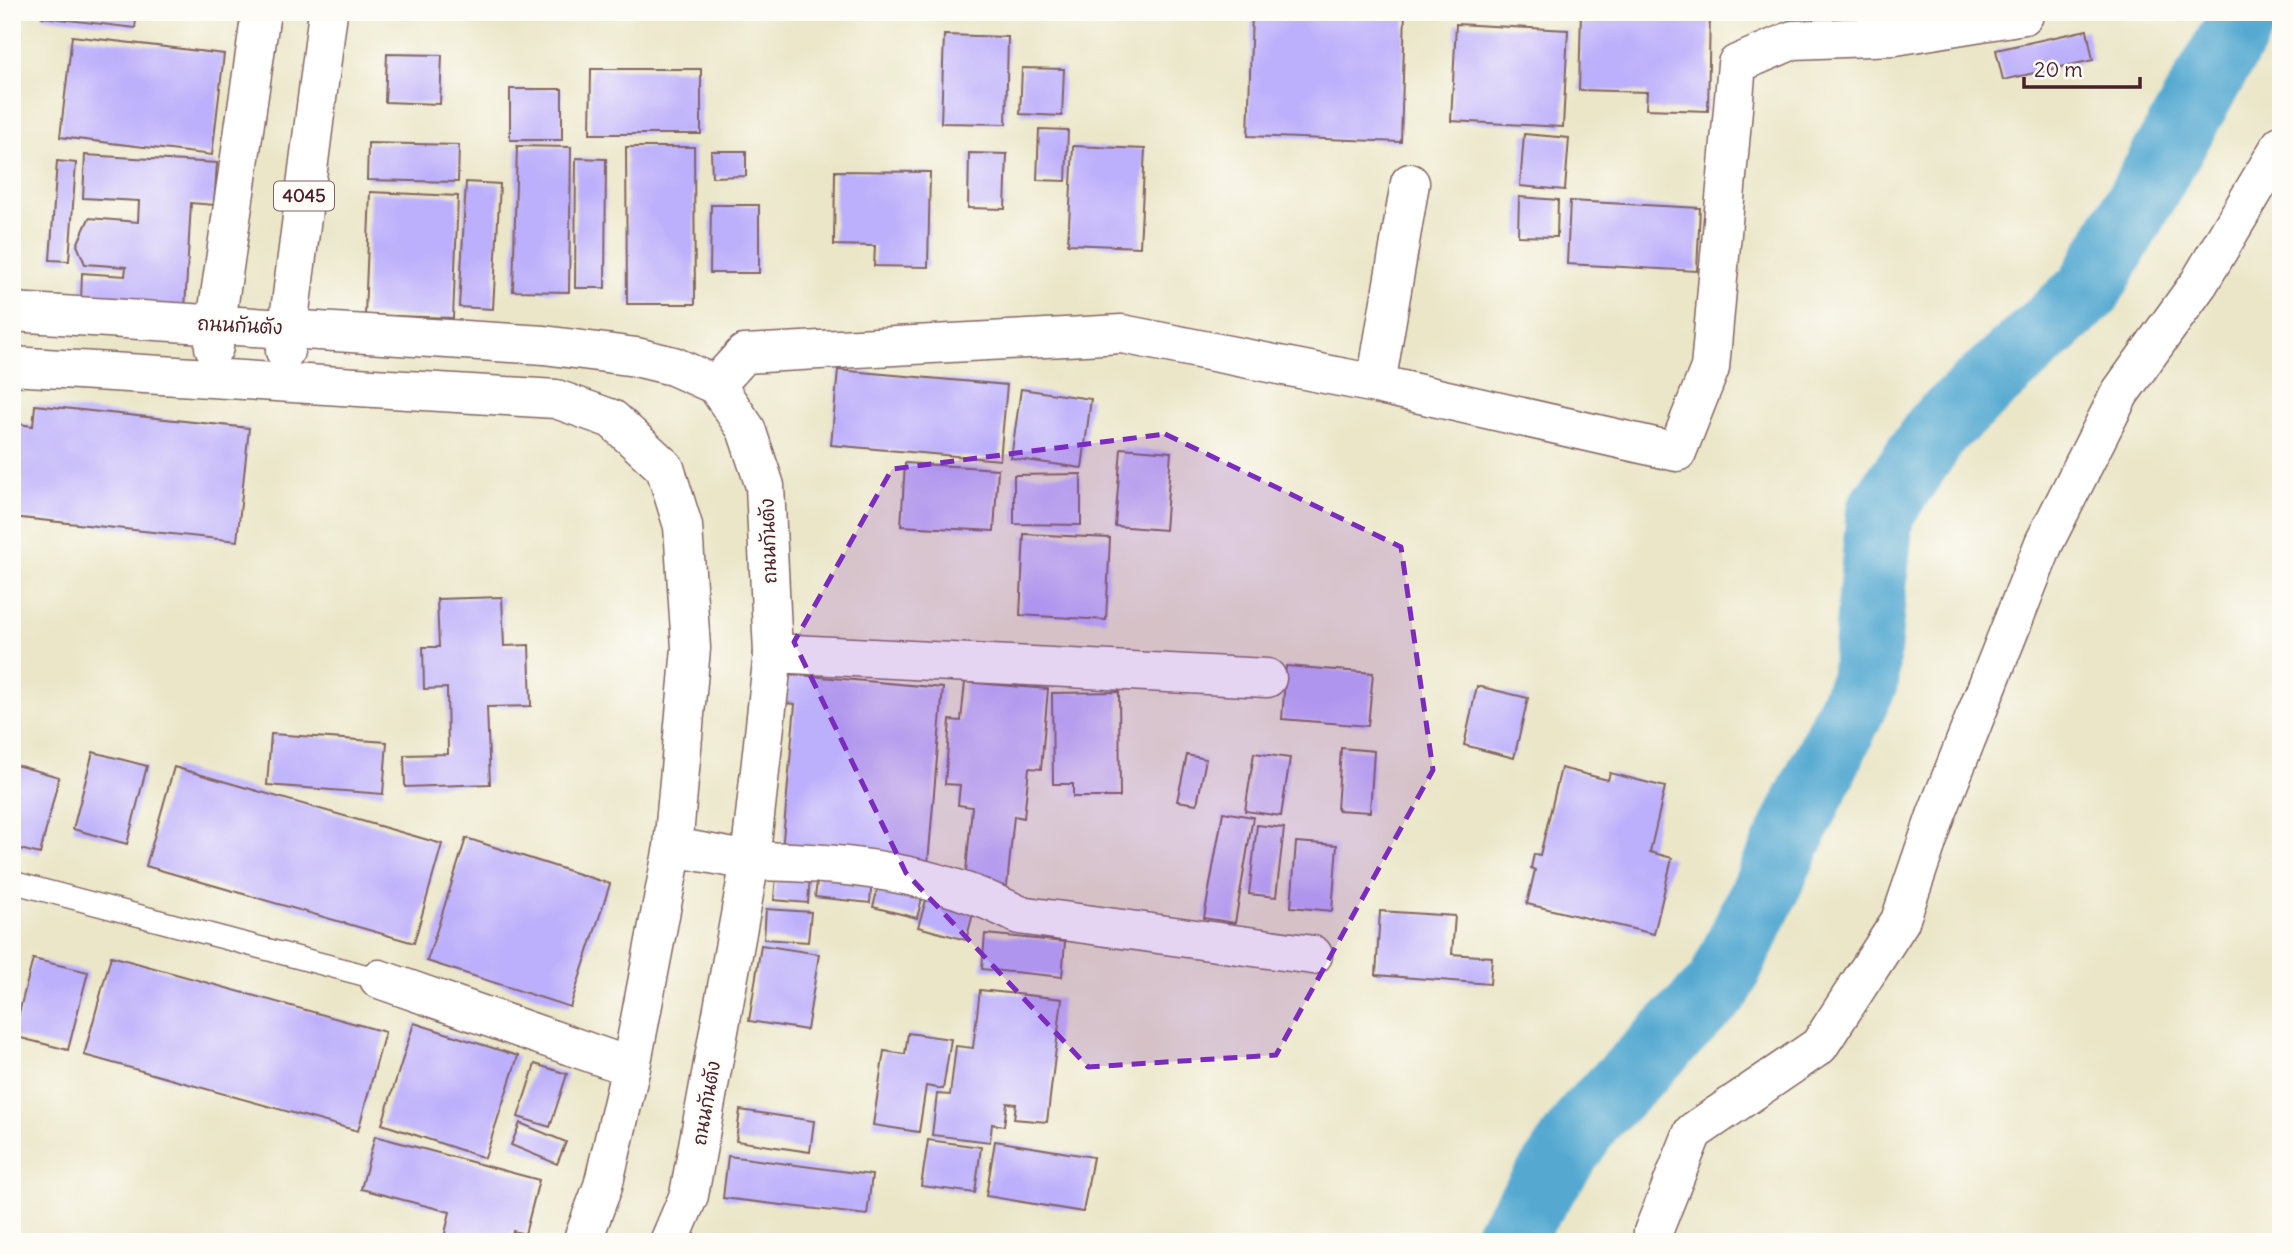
<svg xmlns="http://www.w3.org/2000/svg" width="2293" height="1254" viewBox="0 0 2293 1254" font-family="Delius,'Playpen Sans Thai',sans-serif">
<style>
.lines{fill:none;stroke-linecap:round;stroke-linejoin:round}
.river{stroke:#55a9d1;stroke-width:68}
.building{fill:#bcaffb}
.lane-casing{stroke:#826562;stroke-width:24}
.street-casing{stroke:#826562;stroke-width:41}
.primary-casing{stroke:#826562;stroke-width:41}
.lane{stroke:#fff;stroke-width:21}
.street{stroke:#fff;stroke-width:38}
.primary{stroke:#fff;stroke-width:38}
.marked{fill:#7b2cbf;fill-opacity:0.2;stroke:#7b2cbf;stroke-width:5;stroke-dasharray:14 9;stroke-linejoin:round}
.labels{text-anchor:middle;stroke-width:5;stroke-linejoin:round;paint-order:stroke}
.shield{fill:#fdfcf7;stroke:#806168;stroke-width:2}
.shield-label{font-size:18px;font-weight:bold;fill:#4a1f2b}
.street-label{font-size:19px;fill:#4a1f2b;stroke:#fdfcf7}
</style>
<rect width="100%" height="100%" fill="#fdfcf7"/>
<filter id="ink" filterUnits="userSpaceOnUse"><feTurbulence type="fractalNoise" baseFrequency=".0143" numOctaves="2"/><feDisplacementMap in="SourceGraphic" scale="14" xChannelSelector="R" yChannelSelector="G"/><feConvolveMatrix kernelMatrix="1 2 1 2 8 2 1 2 1" color-interpolation-filters="sRGB"/></filter>
<filter id="wash" filterUnits="userSpaceOnUse"><feTurbulence type="fractalNoise" baseFrequency=".00686" numOctaves="4" result="noise"/><feDisplacementMap in="SourceGraphic" scale="28" xChannelSelector="R" yChannelSelector="G"/><feGaussianBlur stdDeviation="1.57" result="paint"/><feColorMatrix in="noise" values="0 0 0 0 0 0 0 0 0 0 0 0 0 0 0 0 0 1.4 0 .05"/><feComposite in="paint" operator="in"/></filter>
<g filter="url(#wash)">
<rect width="100%" height="100%" fill="#ebe6c8"/>
<g class="lines">
<!-- river -->
<path class="river" d="M1505,1242L1590,1117L1719,987L1864,682L1880,512L1939,427L2088,291L2247,12"/>
</g>
<g id="blocks">
<!-- building -->
<path class="building" d="M43,12H137L135,28L42,17Z
M1252,12H1405L1401,142L1248,136Z
M1581,12H1710L1708,111L1646,109L1647,92L1579,90Z
M1456,24L1568,30L1563,127L1451,121Z
M2087,30L2093,60L2003,80L1996,50Z
M944,35L1008,37L1006,124L941,123Z
M72,36L224,54L212,155L60,137Z
M387,54L442,55L440,104L385,102Z
M1022,68L1064,69L1062,116L1020,114Z
M591,69H701V134H590Z
M510,89H562V140H510Z
M1039,129L1068,130L1066,181L1037,180Z
M1524,134L1569,138L1565,190L1520,186Z
M368,143L459,145L458,182L367,180Z
M517,146L571,147L569,292L513,291Z
M1073,146L1145,149L1140,247L1068,244Z
M626,147H694L695,304H627Z
M711,151H746V176L712,177Z
M969,153L1007,154L1005,209L968,208Z
M85,155L217,163L214,205L191,203L185,309L81,302L82,273L125,276L126,267L85,264L77,245L89,218L138,222L139,201L83,198Z
M576,158L606,159L605,288H575Z
M57,161L76,163L69,261L50,260Z
M835,171L930,172L928,267L874,266L875,246L834,245Z
M466,182L500,184L493,309L459,307Z
M370,192L458,196L453,318L365,315Z
M1519,197L1558,200L1557,237L1518,236Z
M1570,201L1700,208L1697,271L1567,264Z
M711,205H759V273H710Z
M838,370L1007,385L1000,460L831,445Z
M1021,389L1091,399L1082,468L1011,458Z
M35,405L249,428L237,541L12,517V423L33,426Z
M1121,448L1171,452L1165,530L1115,526Z
M905,463L998,469L994,531L901,526Z
M1081,474V525L1014,524V475Z
M1024,534L1110,538L1106,620L1020,615Z
M502,597L504,646L529,645L531,706L487,707L490,784L405,787L404,755L448,754L447,688L424,689L423,647H439L437,599Z
M1286,666L1373,673L1368,726L1282,719Z
M787,674L943,688L928,863L782,851L795,704L784,703Z
M965,682L1048,689L1041,769L1029,768L1024,818L1014,816L1007,886L965,882L972,807L958,805L960,785L945,784L950,720L961,721Z
M1477,686L1528,698L1514,758L1464,745Z
M1119,692L1120,797H1073V784H1053L1052,693Z
M271,734L387,742L383,794L267,785Z
M1341,748L1374,751L1370,812L1337,810Z
M93,752L147,766L127,844L73,829Z
M1254,753L1290,758L1281,816L1245,811Z
M1187,755L1206,759L1197,804L1177,801Z
M12,764L59,777L40,854L12,847Z
M174,767L442,844L414,943L146,866Z
M1561,768L1608,780L1610,773L1665,787L1650,852L1672,858L1654,934L1527,904L1535,870L1531,868L1534,854L1540,855Z
M1223,812L1253,817L1235,923L1204,918Z
M1257,825L1284,828L1276,897L1249,894Z
M466,838L610,884L570,1007L427,961Z
M1296,842L1337,845L1332,911L1291,907Z
M776,874L810,877L808,903L774,900Z
M818,874L872,879L870,903L815,897Z
M880,879L924,890L917,918L873,907Z
M927,897L974,910L966,940L918,927Z
M766,909L811,912L808,942L764,939Z
M1380,911L1455,916L1452,954L1492,957L1490,984L1376,975Z
M985,934L1065,942L1062,977L982,969Z
M761,945L819,954L807,1030L749,1021Z
M111,956L385,1032L358,1131L84,1055Z
M33,959L88,972L68,1050L13,1036Z
M980,990L1062,999L1047,1122L1014,1119L1016,1104L1007,1103L1004,1126L992,1124L990,1142L932,1135L937,1094L950,1095L956,1046L973,1048Z
M414,1023L518,1056L485,1158L382,1124Z
M908,1033L951,1039L943,1089L926,1086L919,1132L873,1125L884,1051L905,1054Z
M535,1064L567,1074L550,1127L518,1117Z
M740,1110L814,1121L810,1152L736,1141Z
M520,1123L566,1142L557,1164L511,1145Z
M375,1136L539,1180L525,1234L513,1231L510,1242H443L450,1212L361,1189Z
M928,1140L981,1147L975,1193L921,1186Z
M995,1141L1093,1157L1083,1212L986,1196Z
M728,1156L872,1175L867,1215L723,1198Z"/>
</g>
</g>
<g filter="url(#ink)">
<use href="#blocks" fill-opacity="0" stroke="#826562" stroke-width="2"/>
<g class="lines">
<!-- lane casing -->
<g class="lane-casing">
<path id="lane" d="M12,882L379,979"/>
</g>
<!-- street casing -->
<g class="street-casing">
<path id="street" d="M1376,384L1410,183
M716,385L744,354L1122,334L1376,384L1677,452L1710,368L1737,64L1793,40L1895,36L2024,15
M773,653L1267,678
M750,861C844,862 934,871 1019,915L1313,955
M379,979L631,1067
M1652,1242L1653,1232L1693,1132L1819,1046L1900,921L1937,813L2044,543L2120,393L2199,283L2281,145"/>
</g>
<!-- primary casing -->
<g class="primary-casing">
<path id="primary" d="M12,312L544,345L636,357L673,366L716,385L746,429L765,486L773,653L750,861L689,1195L669,1242
M214,347L216,323L261,12
M285,351L328,12
M12,366L556,399L612,419L665,468L683,526L691,648L673,847L631,1067L603,1186L582,1242
M673,847L750,861"/>
</g>
<!-- lane -->
<use href="#lane" class="lane"/>
<!-- street -->
<use href="#street" class="street"/>
<!-- primary -->
<use href="#primary" class="primary"/>
</g>
</g>
<!-- marked area -->
<path class="marked" d="M1165,434L1401,547L1433,770L1276,1055L1088,1067L906,873L794,642L892,469Z"/>
<g class="labels">
<!-- shield labels -->
<rect class="shield" x="274" y="181.5" width="60" height="29" rx="5"/>
<g class="shield-label">
<text x="304" y="202">4045</text>
</g>
<!-- street labels -->
<g class="street-label">
<text transform="translate(240 325) rotate(3)" y="7">ถนนกันตัง</text>
<text transform="translate(768 541) rotate(-92)" y="7">ถนนกันตัง</text>
<text transform="translate(706 1103) rotate(-80)" y="7">ถนนกันตัง</text>
</g>
</g>
<!-- margin -->
<rect width="2293" height="1254" fill="none" stroke="#fdfcf7" stroke-width="42"/>
<!-- scale -->
<path d="M2024 77v10h116v-10" fill="none" stroke="#4a1f2b" stroke-width="3.5"/>
<text x="2034" y="77" font-size="21" fill="#4a1f2b" stroke="#fdfcf7" stroke-width="5" paint-order="stroke">20 m</text>
</svg>
